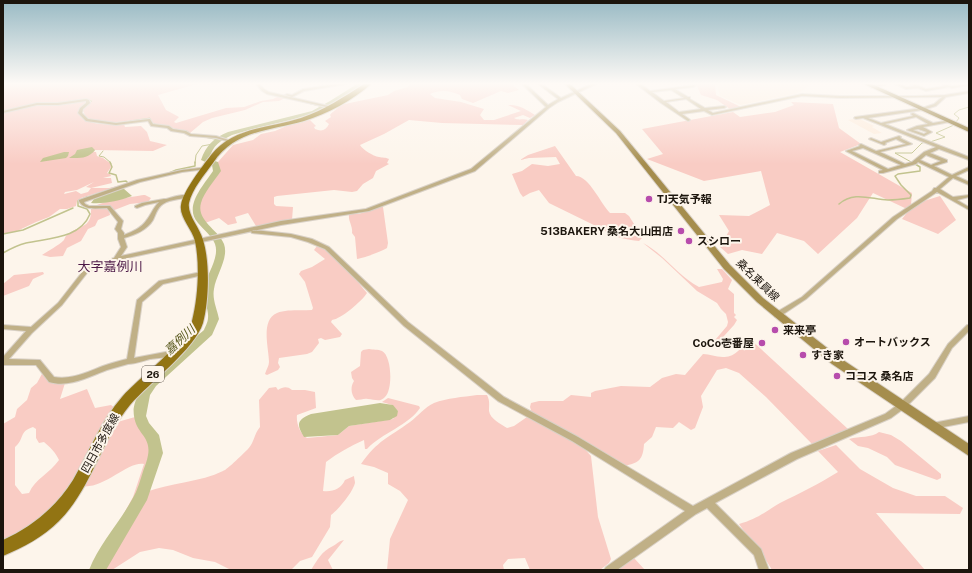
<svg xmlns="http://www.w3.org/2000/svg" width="972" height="573" viewBox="0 0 972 573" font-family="'Public Sans','Noto Sans JP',sans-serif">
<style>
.built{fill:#fdecdb}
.green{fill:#f9ccc4;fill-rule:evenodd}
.water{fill:#c2c38e}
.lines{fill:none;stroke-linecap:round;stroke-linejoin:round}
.stream-far1{stroke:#c2c38e;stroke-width:1}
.stream{stroke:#c2c38e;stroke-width:1.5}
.river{fill:#c2c38e;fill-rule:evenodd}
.minor-casing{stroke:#d9d1c7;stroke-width:2}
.secondary-casing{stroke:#d9d1c7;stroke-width:2}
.primary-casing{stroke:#d9d1c7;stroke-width:2}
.trunk-casing{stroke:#d9d1c7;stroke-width:2}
.minor{fill:#c0b087;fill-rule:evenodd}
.secondary{fill:#a58d4d;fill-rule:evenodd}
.primary{fill:#927413;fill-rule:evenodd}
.trunk{fill:#846a1e;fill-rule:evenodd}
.poi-dot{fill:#b74cac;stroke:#fdf5eb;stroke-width:1.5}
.labels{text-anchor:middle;stroke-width:4;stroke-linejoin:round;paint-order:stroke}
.shield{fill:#fdf5eb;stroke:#605850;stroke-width:1}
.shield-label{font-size:10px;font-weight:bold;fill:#1c150d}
.poi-label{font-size:11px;font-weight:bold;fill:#1c150d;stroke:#fdf5eb;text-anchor:start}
.street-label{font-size:11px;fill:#1c150d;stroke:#fdf5eb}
.water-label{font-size:12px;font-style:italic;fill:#58581c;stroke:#fdf5eb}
.quarter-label{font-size:13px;fill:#4c1947;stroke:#fdf5eb}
</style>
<rect width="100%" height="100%" fill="#fdf5eb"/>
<!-- built -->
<path class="built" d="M717,84H811L804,90L795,94L741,105L720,96Z
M858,118L874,126L872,127L882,133L874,134L848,120Z"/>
<!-- green -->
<path class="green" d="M3,84H197L158,95L166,110L179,117L174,122L176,123L226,108L244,107L261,101L273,99L279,96L285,98L279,101L263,102L245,110L212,118L203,122L190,133C184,128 158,129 153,123C152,122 152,120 150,118C136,118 87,132 83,110L92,101L91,100L37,104L3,111Z
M409,84H511L519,90L508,93L501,91L473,103L462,99L460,95C449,91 442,89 430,94L435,98L461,102L484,109L480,115L484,120H494L521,111L508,105C519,104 527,110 535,115L530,118L523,115L514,118C519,121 523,118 528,120L523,125L442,123L409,120L384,134L360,145C363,150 373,156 379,157C383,158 385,157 389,159L387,163L389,164L376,171L373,178L363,184L357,191L352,192L334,190L277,196L274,197V204L276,206L293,207L292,220L259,227L256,226L248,213L235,217L237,223L228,225L219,218L205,223C190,205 209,187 220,172V170L216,164L218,162L233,145L253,140L261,134L275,131L291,124L310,120L316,126L314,127L315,129C322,132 326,130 329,124L325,121L331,117L330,115C333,111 338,109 340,105L388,95L394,91L408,87Z
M693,84H715L716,95L741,107L730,109L717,100L701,95L697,86Z
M75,101H88L80,109V114C88,127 110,124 124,124L125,127L141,126L147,132L150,141L167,145L153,151L95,150L94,152H96L97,156L103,158L110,163L111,167L107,173L110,174L111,176L103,178H111L112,183L91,188L86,187L94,182L77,190L65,192L64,194L76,191L81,194L88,192L91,188H109L121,185L81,198L77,201L76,206L67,209H60L49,217L36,222L17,231L3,234V112L37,105L56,104Z
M791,102L833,104L839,128L861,144L840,152L912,193L911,205L940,196L956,220L938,234L902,219L909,210L873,193L857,218L818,254L804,241L777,233L762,254L742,250L728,254L720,247L729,231L719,215L749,216L770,205L761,171L704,181L647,159L663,154L642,129L733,112L740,117L775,112L794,105Z
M555,146L576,176C589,176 601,204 610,213H625L629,216L641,235L642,238L639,241C627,240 612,237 602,229L555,206L549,203L539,190L530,193L523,197L520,193L512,174L522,171L532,164L548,166L560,164L556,157L529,158L520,160L528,155Z
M145,195L151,198L148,202L130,204L112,211L106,206L97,205C102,202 140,195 145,195Z
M381,206L383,207L388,243L387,248C380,252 364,258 357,259L355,237L352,233C353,226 348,221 349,214H359Z
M105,207L109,210L110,215L98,220L95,226L88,229L81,241L67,248L63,256L50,257L42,255C49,250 58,246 64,240C64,240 66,235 67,235C78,225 92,229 91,209L94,208Z
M643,243C664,254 678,276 699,287L722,282L723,279L717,269H722L732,280L728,289L734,294V313L736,315L734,317L737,320L734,325L714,347L710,346L727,326L728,322L726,314L721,309L717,303L697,291L662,258Z
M317,246C336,250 354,278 367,293C362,301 341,319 332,320L331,322L342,334L340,337L325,340L321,338L318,339L319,343L312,352L307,354L279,358L278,363L280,367L278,370L267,375L265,374C266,370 269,366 269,362C269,349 260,320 277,313C287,309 301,311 312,310L313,308L305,282L299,274L301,271L312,267L325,259L314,250Z
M43,272L44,274L33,279L29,286L3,296V284L14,275Z
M749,338L848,429L812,444L766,397L739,373L726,368L717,370L701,396L703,407L695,428L691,430L679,422L673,428L656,427L652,437L644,444C643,460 639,463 624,466L532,413L530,407L531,403L539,401H563L571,395L591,397V393L595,391L621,386L650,387L662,378L676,374L685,375L703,354C710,354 715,357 723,357C735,358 742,347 749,338Z
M369,349C373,350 378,349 382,351C392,356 393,390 385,397C380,403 374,399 368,399C364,398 361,400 356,400C351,395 350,387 354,381L352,378L351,372L360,366L361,352L363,350Z
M43,372L65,383L60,399L87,389L95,408L111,405L115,408L63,498L51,512L3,543V424L15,417L17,409L27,400L31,388L37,383ZM33,427L36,429V438L39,443L44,442C50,447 56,453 59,460C50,473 35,479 29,493L22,494L15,485V447C25,439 18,432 33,427Z
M276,387L278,390C283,387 287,386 292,390H305L315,392L316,408L297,415C296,423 300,434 307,438L338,435L349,426L393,419L398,411L392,405L382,402L388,398L419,406L420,408C409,425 382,433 367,449H365L364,440C350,446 338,453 326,462L323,491C333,492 341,489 345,480L354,476C354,478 355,481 355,483C353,492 338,510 331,515L330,527L312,557L300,561L291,570H231L215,562L193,558L173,550L159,548L140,552L112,570H102L134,516L146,492C170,483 201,482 223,471C227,470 245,452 248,449C254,443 254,434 260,427L259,400L269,388Z
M477,395H487C490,401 489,404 489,411C490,419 501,424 507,428L514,426L527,417L583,447L591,456L598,517L611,559L609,563L600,570H530L525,558L508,559L503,565L504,570H387L390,539L408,500L400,491L388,484V473L374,467L361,464C378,440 388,438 410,422C418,416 425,407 434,403C447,398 463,397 477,395Z
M135,417L150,439L152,455L139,494L114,535L111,537L133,497L144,464C127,461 104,490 81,486L114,423Z
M879,432L891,435L901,441L941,474V478L937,480L895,465L887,457L868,448L858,446L849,439C860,436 871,438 879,432Z
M836,445L860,469L893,488L916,496H945L963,508L960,514L876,513L925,570H772C762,553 750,540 739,524C757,519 765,512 780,503C800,493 819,484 838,472L818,451Z
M344,540L328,560L333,570H311C318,559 321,552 333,546C338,543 339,541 344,540Z
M634,558L645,570H616Z"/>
<!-- water -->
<path class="water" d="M92,147L95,150C88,159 80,158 69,158L75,154L77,150Z
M64,152H69L68,156L66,158L40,162L43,158Z
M123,188L132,196C119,201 104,204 91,203L94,199Z
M380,403L393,405L398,411L397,416L390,420L349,426L338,435L304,437C296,424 297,420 311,414Z"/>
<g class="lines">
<!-- stream-far1 -->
<path class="stream-far1" d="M260,89L267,93
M292,99L323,107
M70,101L82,100
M86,106L92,101L88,100
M130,121L150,118L152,123L155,124
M956,122L959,118L954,114L959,110L969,107
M182,131H187L191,134
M204,137L219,140
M930,142L945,137L936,133L954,125
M103,151L99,156L104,157L111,163
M195,163L196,155L202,146L213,144
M913,163L895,153H912L922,143L926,142"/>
<!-- stream -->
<path class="stream" d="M110,162L112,167L109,173L116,175L118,182L126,181L128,183
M167,174L176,170L195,166V162
M839,204C854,191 870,199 888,200C895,200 903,199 910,198L911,195L901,185L895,176L898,174L920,171V167L912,162
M3,234L23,230L73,208
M3,253C10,249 18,245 26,243C48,238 80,239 90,214L87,209L78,206V201L87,197"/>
<!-- river -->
<path class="river" d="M357,84H364C326,119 279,120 232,135C220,141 213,145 209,159L218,162L221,171C215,180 204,192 201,203C196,221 219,230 224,244C229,258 216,275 214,289C212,299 217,309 219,319L212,335L156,386L150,395L146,416L149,423L159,435L163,453L147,500L106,570H89C100,542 123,519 136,492C140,483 142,473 146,463C155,436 137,437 134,416C129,386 183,348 204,330C205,327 208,322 208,318C209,308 202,299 204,288C206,275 220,258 215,244C212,236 203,229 198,223C183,206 204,185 213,171L212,165L201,160C206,145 214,138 228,132L312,111L330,101Z"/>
<!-- minor casing -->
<g class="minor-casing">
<path id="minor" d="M256,84H260L264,89L269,92L333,107L331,108L267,94L262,91Z
M335,84H346L304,91L292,97L285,95L287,94L292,95L303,89Z
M522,84H526L548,105L558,99L538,84H542L561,98L591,84H596L558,102L549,108L475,171L369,211L281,225L118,260L95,268L87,273L62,305L32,333L9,359L40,360L54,377C72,380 87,372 103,366C111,363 119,361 127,359L137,300L159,281L201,272L203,273L204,274L203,275L163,284L142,302L134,358L176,350L178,351L179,353L178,355C169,357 159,358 150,359C143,361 134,364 128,364C121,366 114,368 107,370C88,377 69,388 49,382L36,365H3V357L26,331L3,329V325L31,327L58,303L83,271L91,266L114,258L121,247L118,239V233L115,229L118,222L107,208C97,208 84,211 79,201V200L137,180L182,170L208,167V169H206L182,172L140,182L84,202L85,204L89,206H110L123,221L121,229L124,233V235C132,232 141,228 146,221C151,215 153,208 159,202L145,205L137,208L135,207V206L142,203L164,199H166C173,197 184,193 190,196C183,200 172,198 163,204C157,208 156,214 153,220C147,230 135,235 124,238L127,247L121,256L281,221L366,209L471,169L546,107Z
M636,84H641L650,91L694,85L695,86L693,87L675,89L688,97H690V99L705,108L724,106L726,107L724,108L708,110L713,113L802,94L840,96H915L945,95L969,91V93L946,97L936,106L923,110L868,118L881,123L913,116L911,114L913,113L933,123L950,120V122L923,127L932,132L924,136L907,130L917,126L928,124L916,117L885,124L969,157V160L939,149L930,153L947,160V162L934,166L952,175L969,167V170L956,176L969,182V185L953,178L940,189L953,197L969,195V197L957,200L969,207V210L937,192L897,219L806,299L779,317H775L774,315L775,313L802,297L893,217L932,191L934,188H936L949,177L918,162L916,164L883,173H879V171L883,170L846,151L860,146L859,145L861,144L876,151L906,144L896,139L885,143L886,144L884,145L869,139L871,138L881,142L899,136L901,137L900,138L912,144L880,152L905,164L912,162L924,152L936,147L863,118L856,119L854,118L855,117L922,108L934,104L942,97L840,98L802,96L712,115L704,111L682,114L689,119L690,120L688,121L661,103ZM671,90L684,98L664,101L652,92ZM686,99L701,109L679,112L666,102ZM918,129L927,132L924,134L913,130ZM863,148L901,165L888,169L852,151ZM926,155L941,161L931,165L920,160Z
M880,84L885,85L872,88L870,87Z
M895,84H900L906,87L914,86L910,84H915L926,89L944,86L943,85L944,84L952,86L969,84V85L952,88L949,87L926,91L918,88L906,89Z
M86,99L89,100L90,103L83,109L82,113L88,119L116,123L149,119H150L153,124L169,126L173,129L186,131L191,134L216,136L232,141L230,142L216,138L190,136L184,133L171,131L167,128L151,126L148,121L116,125L86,121L78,113L80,108L86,103V101L58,105H37L3,113V111L37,103H58Z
M254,230L291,234L312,239L329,247L408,322L504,397L578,437L693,506L791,453L885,414L900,403L929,374L948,344L967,325H969V331L952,348L935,378L906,407L891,418L797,459L715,503L761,549L769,570H759L754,555L707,508L696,514L617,570H604L606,567L685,511L572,441L498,401L404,326L325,249L308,242L291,237L252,233L251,232L252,231Z
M969,416V422L933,429L930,428L929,426L930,424L933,423Z"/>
</g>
<!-- secondary casing -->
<g class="secondary-casing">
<path id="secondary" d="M565,84H570L620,131L730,265L763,298L840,358L969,444V456L832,364L757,302L724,269L616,133Z"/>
</g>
<!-- primary casing -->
<g class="primary-casing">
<path id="primary" d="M364,84H371C353,100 327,114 304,121C269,131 235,130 213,163C205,174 192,189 189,203C187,215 200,228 203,240C210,262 209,301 203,323C195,349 150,382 130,405C101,440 92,488 59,521C43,537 24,547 3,556V540C32,527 56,507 73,480C89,452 101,421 122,397C139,377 187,343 192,321C198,297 200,265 195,241C192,229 179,217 181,205C183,191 202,167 211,155C233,127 270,128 301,118C324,110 344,97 364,84Z"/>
</g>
<!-- trunk casing -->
<g class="trunk-casing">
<path id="trunk" d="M864,84H872L969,128V132Z"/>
</g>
<!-- minor -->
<use href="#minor" class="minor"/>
<!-- secondary -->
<use href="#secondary" class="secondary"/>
<!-- primary -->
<use href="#primary" class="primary"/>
<!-- trunk -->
<use href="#trunk" class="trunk"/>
</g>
<!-- sky -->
<linearGradient id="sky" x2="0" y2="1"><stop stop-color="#99bac4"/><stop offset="0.51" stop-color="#fefaf6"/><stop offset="1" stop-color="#fefaf6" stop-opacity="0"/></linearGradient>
<rect width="972" height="164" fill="url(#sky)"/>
<!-- markers -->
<g class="poi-dot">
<circle cx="649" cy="199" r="4"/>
<circle cx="681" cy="231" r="4"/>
<circle cx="689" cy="241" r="4"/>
<circle cx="775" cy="330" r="4"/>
<circle cx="846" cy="342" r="4"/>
<circle cx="762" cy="343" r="4"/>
<circle cx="803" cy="355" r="4"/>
<circle cx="837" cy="376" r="4"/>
</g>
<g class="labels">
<!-- shield labels -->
<rect class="shield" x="142" y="366" width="22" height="16" rx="3"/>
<g class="shield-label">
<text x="153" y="378">26</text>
</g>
<!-- poi labels -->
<g class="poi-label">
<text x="657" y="203">TJ天気予報</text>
<text x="673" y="235" text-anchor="end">513BAKERY 桑名大山田店</text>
<text x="697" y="245">スシロー</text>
<text x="783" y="334">来来亭</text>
<text x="854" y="346">オートバックス</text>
<text x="754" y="347" text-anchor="end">CoCo壱番屋</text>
<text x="811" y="359">すき家</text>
<text x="845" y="380">ココス 桑名店</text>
</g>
<!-- street labels -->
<g class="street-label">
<text transform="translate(758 280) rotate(44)" y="4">桑名東員線</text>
<text transform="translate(100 443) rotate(-61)" y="4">四日市多度線</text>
</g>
<!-- water labels -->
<g class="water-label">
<text transform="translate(180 340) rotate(-43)" y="4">嘉例川</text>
</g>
<!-- quarter labels -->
<g class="quarter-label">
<text x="110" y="271">大字嘉例川</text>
</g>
</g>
<!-- border -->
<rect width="972" height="573" fill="none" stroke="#1c150d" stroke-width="8"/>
</svg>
